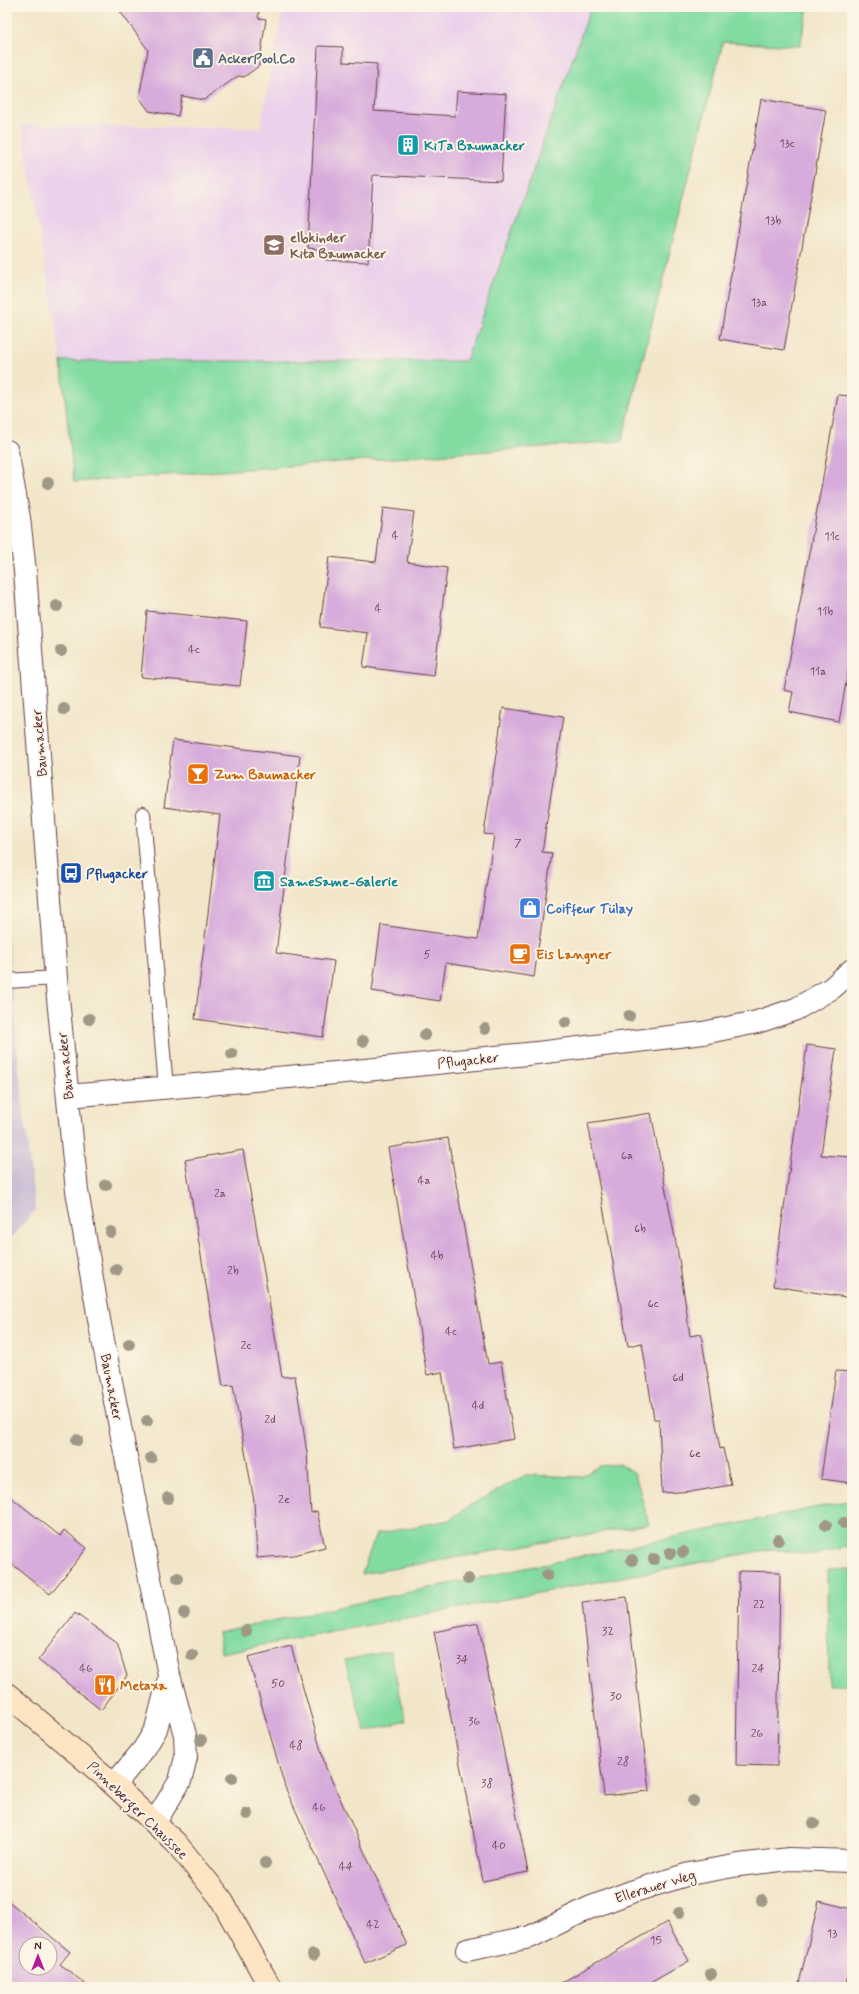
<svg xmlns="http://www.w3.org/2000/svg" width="859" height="1994" viewBox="0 0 859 1994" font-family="Mynerve,sans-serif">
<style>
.built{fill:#ebd1eb}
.industrial{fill:#cbbfd5}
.green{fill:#82dca2;stroke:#667e66}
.building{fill:#d7abdb;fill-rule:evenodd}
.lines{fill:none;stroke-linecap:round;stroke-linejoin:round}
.service-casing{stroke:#633d43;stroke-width:16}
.minor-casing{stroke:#633d43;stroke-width:24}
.secondary-casing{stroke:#633d43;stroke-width:24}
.service{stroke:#fff;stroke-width:14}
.minor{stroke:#fff;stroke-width:22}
.secondary{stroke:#fde5c4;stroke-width:22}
.tree{fill:#9f9886}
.labels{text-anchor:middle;stroke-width:4;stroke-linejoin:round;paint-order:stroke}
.number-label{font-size:12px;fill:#6d4257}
.service-label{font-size:14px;font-weight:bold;fill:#4e5e75;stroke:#fcf5e5;text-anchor:start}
.culture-label{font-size:14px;font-weight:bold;fill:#0d838f;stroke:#fcf5e5;text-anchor:start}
.education-label{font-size:14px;font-weight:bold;fill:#785e54;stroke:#fcf5e5;text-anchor:start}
.street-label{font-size:14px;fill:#4a1f2b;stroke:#fcf5e5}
.food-label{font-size:14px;font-weight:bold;fill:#c56008;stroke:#fcf5e5;text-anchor:start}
.transit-label{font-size:14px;font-weight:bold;fill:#164399;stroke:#fcf5e5;text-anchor:start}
.shop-label{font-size:14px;font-weight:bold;fill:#366cbe;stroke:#fcf5e5;text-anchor:start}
</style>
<rect width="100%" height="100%" fill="#fcf5e5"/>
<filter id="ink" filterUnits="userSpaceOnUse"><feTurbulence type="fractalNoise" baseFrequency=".025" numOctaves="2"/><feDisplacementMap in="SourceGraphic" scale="8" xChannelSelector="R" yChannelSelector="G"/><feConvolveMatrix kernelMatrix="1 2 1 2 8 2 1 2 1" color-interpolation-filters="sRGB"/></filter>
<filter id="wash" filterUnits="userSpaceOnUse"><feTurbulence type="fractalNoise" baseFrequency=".012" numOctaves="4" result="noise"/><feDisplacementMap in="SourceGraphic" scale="16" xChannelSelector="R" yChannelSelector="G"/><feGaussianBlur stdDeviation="0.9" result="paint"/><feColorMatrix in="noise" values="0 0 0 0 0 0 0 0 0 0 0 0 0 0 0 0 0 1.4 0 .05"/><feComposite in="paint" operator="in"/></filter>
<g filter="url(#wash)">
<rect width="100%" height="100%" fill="#f2e6c9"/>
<!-- built -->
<path class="built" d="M283,7H591L466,361H61L22,125L260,128Z"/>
<!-- industrial -->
<path class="industrial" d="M7,929L19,1068L35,1210L7,1243Z"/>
<!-- green -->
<path class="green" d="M591,7H808L800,46L723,42L622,441L74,482L61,361H466Z
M620,1464L635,1474L649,1524L362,1574L376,1534L449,1520L469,1506L526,1475L581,1477L600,1466Z
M852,1500V1545L815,1555L771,1549L221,1653L218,1632Z
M852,1569V1685H829L828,1570Z
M390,1651L406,1721L365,1732L345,1660Z"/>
<g id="blocks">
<!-- building -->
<path class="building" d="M117,7H260L258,18L266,19L259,66L244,77L238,76L204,100L182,96L178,116L149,111L139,97L148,50Z
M318,46L343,47V62L377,64L374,111L455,116L457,91L506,94L501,181L373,175L368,262L325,260L326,250L308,248Z
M761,99L826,110L784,350L720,339Z
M838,395L852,396V649L839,722L789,712L793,692L784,690Z
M383,508L414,512L407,562L447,568L434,676L363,667L368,633L320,627L329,557L376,562Z
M147,611L247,621L240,686L141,677Z
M503,708L563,717L542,852L552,853L534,977L446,963L440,1001L372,991L381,925L478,939L494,835L484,834Z
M173,740L300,756L276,953L334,961L323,1037L195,1019L220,815L164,807Z
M807,1045L836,1049L821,1155L852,1157V1298L773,1286Z
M651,1113L679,1259L690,1336L701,1334L720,1449L723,1448L731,1485L696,1491L662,1493L659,1419H654L642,1343L628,1346L588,1123Z
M448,1138L488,1364L501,1362L514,1439L454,1449L442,1372L427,1375L388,1148Z
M243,1150L282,1377L295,1376L307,1453L311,1513L317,1511L325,1547L293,1555L257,1558L254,1501L233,1385L223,1386L185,1160Z
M836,1371L852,1372V1483L821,1479Z
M7,1494L60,1536L64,1530L87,1548L50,1594L7,1560Z
M739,1571L780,1572L777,1766L736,1765Z
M627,1597L649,1791L604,1796L582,1602Z
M75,1613L117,1643L127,1676L101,1710L38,1660Z
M478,1623L528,1872L483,1881L434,1632Z
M291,1646L326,1768L407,1945L365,1963L285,1787L248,1657Z
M7,1900L70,1952L60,1964L89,1987H7ZM26,1944H50V1968H26Z
M819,1901L852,1909V1959L845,1987H798Z
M667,1922L689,1961L643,1987H554Z"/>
</g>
</g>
<g filter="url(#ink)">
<use href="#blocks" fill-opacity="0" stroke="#633d43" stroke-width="1"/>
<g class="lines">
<!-- service casing -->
<g class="service-casing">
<path id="service" d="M143,814L166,1088
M7,981L56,978"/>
</g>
<!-- minor casing -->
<g class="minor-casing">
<path id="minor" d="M7,451L19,518L25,571L56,978L77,1191L100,1325L169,1675L185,1735L186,1757L180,1781L155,1822
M68,1096L335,1073L537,1053L703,1033L757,1022L796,1009L832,988L852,970
M114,1785L144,1749L156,1729L169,1678
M467,1950L530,1937L589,1908L631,1892L689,1874L739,1865L789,1859L852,1861"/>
</g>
<!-- secondary casing -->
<g class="secondary-casing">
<path id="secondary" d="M7,1694L103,1775L176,1843L220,1897L270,1987"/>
</g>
<!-- service -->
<use href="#service" class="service"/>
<!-- minor -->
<use href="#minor" class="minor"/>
<!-- secondary -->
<use href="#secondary" class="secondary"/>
</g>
<!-- trees -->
<g class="tree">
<circle cx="48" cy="483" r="6"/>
<circle cx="57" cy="606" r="6"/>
<circle cx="61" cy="651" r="6"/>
<circle cx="64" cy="709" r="6"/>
<circle cx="629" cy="1016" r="6"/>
<circle cx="89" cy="1019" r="6"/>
<circle cx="566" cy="1022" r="6"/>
<circle cx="485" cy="1029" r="6"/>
<circle cx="425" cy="1035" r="6"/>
<circle cx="363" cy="1041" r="6"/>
<circle cx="232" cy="1054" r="6"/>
<circle cx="106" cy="1185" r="6"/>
<circle cx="111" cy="1232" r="6"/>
<circle cx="116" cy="1270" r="6"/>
<circle cx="129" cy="1344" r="6"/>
<circle cx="147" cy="1421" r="6"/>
<circle cx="77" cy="1440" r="6"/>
<circle cx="151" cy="1458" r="6"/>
<circle cx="168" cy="1498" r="6"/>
<circle cx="844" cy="1523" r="6"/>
<circle cx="826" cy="1525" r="6"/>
<circle cx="778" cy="1540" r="6"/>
<circle cx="683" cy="1552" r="6"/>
<circle cx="670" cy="1553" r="6"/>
<circle cx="654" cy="1559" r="6"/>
<circle cx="632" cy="1560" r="6"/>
<circle cx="547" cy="1575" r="6"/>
<circle cx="178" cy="1578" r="6"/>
<circle cx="468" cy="1579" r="6"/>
<circle cx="184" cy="1613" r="6"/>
<circle cx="246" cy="1631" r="6"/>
<circle cx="192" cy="1655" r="6"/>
<circle cx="201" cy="1740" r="6"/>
<circle cx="232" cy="1778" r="6"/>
<circle cx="693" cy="1801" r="6"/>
<circle cx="247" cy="1814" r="6"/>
<circle cx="814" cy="1823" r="6"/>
<circle cx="265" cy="1863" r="6"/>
<circle cx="762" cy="1900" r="6"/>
<circle cx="679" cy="1913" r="6"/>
<circle cx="313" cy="1955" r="6"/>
<circle cx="711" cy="1974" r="6"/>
</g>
</g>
<!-- icons -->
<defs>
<g id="civic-square" transform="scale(1.15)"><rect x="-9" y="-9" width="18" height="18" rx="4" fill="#5c6f8a" stroke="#fcf5e5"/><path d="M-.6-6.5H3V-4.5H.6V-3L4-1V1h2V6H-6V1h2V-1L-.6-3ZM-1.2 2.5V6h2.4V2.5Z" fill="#fff"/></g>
<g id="building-square" transform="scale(1.15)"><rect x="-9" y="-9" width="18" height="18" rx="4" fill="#0f9aa8" stroke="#fcf5e5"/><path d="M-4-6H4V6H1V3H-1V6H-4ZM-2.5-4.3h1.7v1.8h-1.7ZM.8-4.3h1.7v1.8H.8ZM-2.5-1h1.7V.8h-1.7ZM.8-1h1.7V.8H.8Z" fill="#fff"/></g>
<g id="school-square" transform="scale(1.15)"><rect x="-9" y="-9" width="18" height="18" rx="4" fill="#8d6e63" stroke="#fcf5e5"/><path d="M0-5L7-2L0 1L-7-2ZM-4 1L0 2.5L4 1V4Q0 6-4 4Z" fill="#fff"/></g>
<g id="bar-square" transform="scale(1.15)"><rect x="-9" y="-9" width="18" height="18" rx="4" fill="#e8710a" stroke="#fcf5e5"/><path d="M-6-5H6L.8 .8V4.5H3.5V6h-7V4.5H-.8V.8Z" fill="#fff"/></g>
<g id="bus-square" transform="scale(1.15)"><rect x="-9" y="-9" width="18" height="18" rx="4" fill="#1a4fb4" stroke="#fcf5e5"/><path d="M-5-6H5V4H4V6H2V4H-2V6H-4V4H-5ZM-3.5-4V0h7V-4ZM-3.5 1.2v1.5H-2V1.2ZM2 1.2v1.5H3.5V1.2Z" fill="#fff"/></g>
<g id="museum-square" transform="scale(1.15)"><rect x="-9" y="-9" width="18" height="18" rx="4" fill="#0f9aa8" stroke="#fcf5e5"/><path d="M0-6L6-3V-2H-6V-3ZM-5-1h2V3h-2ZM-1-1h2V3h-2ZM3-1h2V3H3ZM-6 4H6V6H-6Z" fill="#fff"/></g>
<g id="shop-square" transform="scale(1.15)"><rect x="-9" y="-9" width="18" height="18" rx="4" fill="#3f7fe0" stroke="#fcf5e5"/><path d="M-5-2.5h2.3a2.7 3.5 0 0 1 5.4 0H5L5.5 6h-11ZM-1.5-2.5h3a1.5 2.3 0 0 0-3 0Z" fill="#fff"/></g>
<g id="cafe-square" transform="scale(1.15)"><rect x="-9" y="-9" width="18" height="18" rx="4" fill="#e8710a" stroke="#fcf5e5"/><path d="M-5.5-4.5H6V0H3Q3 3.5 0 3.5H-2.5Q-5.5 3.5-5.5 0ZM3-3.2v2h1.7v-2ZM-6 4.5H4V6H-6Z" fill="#fff"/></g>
<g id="restaurant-square" transform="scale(1.15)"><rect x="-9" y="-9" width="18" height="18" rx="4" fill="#e8710a" stroke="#fcf5e5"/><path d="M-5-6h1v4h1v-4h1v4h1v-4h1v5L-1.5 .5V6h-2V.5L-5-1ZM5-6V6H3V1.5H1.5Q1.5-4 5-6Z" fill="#fff"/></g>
</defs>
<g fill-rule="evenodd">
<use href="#civic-square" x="203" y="58"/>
<use href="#building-square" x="408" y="145"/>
<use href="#school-square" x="274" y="245"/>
<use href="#bar-square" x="198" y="774"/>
<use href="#bus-square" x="71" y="873"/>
<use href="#museum-square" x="264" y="881"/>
<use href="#shop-square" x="530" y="908"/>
<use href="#cafe-square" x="520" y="954"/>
<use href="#restaurant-square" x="105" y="1685"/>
</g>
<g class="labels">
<!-- number labels -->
<g class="number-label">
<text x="787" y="147">13c</text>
<text x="773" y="224">13b</text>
<text x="759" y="306">13a</text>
<text x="395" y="539">4</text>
<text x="832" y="540">11c</text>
<text x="378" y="612">4</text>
<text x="825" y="615">11b</text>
<text x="194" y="653">4c</text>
<text x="818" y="675">11a</text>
<text x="518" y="847">7</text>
<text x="427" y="958">5</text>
<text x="627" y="1159">6a</text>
<text x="424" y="1184">4a</text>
<text x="220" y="1197">2a</text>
<text x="640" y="1232">6b</text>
<text x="437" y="1259">4b</text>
<text x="233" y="1274">2b</text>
<text x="653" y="1307">6c</text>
<text x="451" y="1335">4c</text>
<text x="246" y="1349">2c</text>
<text x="678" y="1381">6d</text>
<text x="478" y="1409">4d</text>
<text x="270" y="1423">2d</text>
<text x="695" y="1457">6e</text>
<text x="284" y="1503">2e</text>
<text x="759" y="1608">22</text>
<text x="608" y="1635">32</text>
<text x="462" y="1663">34</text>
<text x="86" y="1672">46</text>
<text x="758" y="1672">24</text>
<text x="278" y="1687">50</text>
<text x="616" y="1700">30</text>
<text x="474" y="1725">36</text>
<text x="757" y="1737">26</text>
<text x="296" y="1749">48</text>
<text x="623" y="1765">28</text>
<text x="487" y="1787">38</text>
<text x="319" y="1811">46</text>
<text x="499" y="1849">40</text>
<text x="346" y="1870">44</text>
<text x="373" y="1928">42</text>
<text x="832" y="1937">13</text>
<text x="656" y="1944">15</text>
</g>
<!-- service labels -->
<g class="service-label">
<text x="218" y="63">AckerPool.Co</text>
</g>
<!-- culture labels -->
<g class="culture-label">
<text x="424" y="150">KiTa Baumacker</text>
<text x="280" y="886">SameSame-Galerie</text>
</g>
<!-- education labels -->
<g class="education-label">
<text x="290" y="242">elbkinder<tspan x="290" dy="16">Kita Baumacker</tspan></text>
</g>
<!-- street labels -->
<g class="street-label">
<text transform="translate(39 743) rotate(-95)" y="5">Baumacker</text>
<text transform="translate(468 1060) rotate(-6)" y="5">Pflugacker</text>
<text transform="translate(65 1066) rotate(-96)" y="5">Baumacker</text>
<text transform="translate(112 1387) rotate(79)" y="5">Baumacker</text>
<text transform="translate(138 1810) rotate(44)" y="5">Pinneberger Chaussee</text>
<text transform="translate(655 1886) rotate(-17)" y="5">Ellerauer Weg</text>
</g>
<!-- food labels -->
<g class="food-label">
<text x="214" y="779">Zum Baumacker</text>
<text x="536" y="959">Eis Langner</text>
<text x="120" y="1690">Metaxa</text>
</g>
<!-- transit labels -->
<g class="transit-label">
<text x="86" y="878">Pflugacker</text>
</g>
<!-- shop labels -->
<g class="shop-label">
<text x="546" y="913">Coiffeur Tülay</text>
</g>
</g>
<!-- margin -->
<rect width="859" height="1994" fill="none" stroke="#fcf5e5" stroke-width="24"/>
<!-- north arrow -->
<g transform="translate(38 1956)"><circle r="19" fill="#fcf5e5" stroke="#b59f9b"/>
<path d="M0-3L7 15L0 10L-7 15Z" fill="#b5179e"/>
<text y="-6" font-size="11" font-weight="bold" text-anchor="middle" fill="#4a1f2b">N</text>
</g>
</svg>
